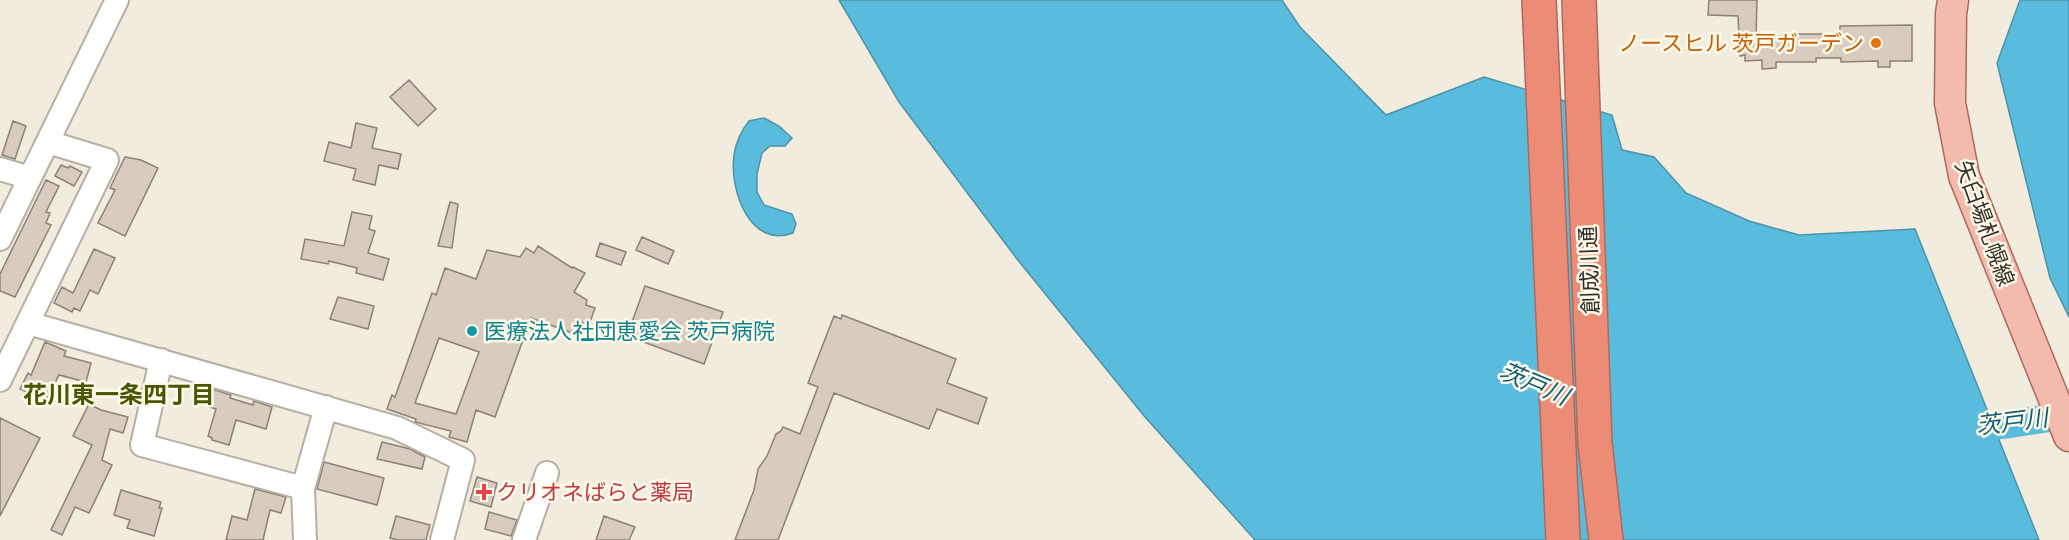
<svg xmlns="http://www.w3.org/2000/svg" width="2069" height="540" viewBox="0 0 2069 540" font-family="'Exo 2','Noto Sans JP',sans-serif">
<style>
.water{fill:#5abcdd;stroke:#4e92a7;stroke-width:1.5}
.lines{fill:none;stroke-linecap:round;stroke-linejoin:round}
.river{stroke:#5abcdd;stroke-width:28}
.building{fill:#d8ccc0;stroke:#8c8176;stroke-width:1.5;fill-rule:evenodd}
.minor-casing{stroke:#b6b0a2;stroke-width:26}
.major-casing{stroke:#ab6b5c;stroke-width:33}
.highway-casing{stroke:#ab6b5c;stroke-width:36}
.minor{stroke:#fff;stroke-width:22}
.major{stroke:#f4baad;stroke-width:30}
.highway{stroke:#ec8c77;stroke-width:33}
.food-dot{fill:#e8710a;stroke:#fff9ea;stroke-width:2}
.culture-dot{fill:#0f9aa8;stroke:#fff9ea;stroke-width:2}
.health-dot{fill:#e0444e;stroke:#fff9ea;stroke-width:2}
.labels{text-anchor:middle;stroke-width:5;stroke-linejoin:round;paint-order:stroke}
.food-label{font-size:22px;fill:#c56008;stroke:#fff9ea;text-anchor:end}
.street-label{font-size:22px;fill:#312f29;stroke:#fff9ea}
.culture-label{font-size:22px;fill:#0d838f;stroke:#fff9ea;text-anchor:start}
.health-label{font-size:22px;fill:#be3a42;stroke:#fff9ea;text-anchor:start}
.water-label{font-size:24px;font-style:italic;fill:#0f5f76;stroke:#fff9ea}
.neighbourhood-label{font-size:24px;font-weight:bold;fill:#495704;stroke:#fff9ea}
</style>
<rect width="100%" height="100%" fill="#f1ecdd"/>
<!-- water -->
<path class="water" d="M839,0H1282L1300,27L1386,115L1484,77L1612,115L1622,150L1654,157L1686,193L1749,221L1799,235L1915,229L2039,540H1255L1145,417L1017,259L899,102Z
M2020,0H2069V317L2050,278L1997,63Z
M764,118L779,126L792,138L785,146H770L762,153L757,174V192L764,205L792,214L796,224L793,233C750,249 729,190 734,155C736,142 741,131 749,121Z"/>
<g class="lines">
<!-- river -->
<path class="river" d="M1955,430L2010,424L2069,415"/>
</g>
<!-- building -->
<path class="building" d="M1709,0H1757L1756,37L1788,36V34H1840V26L1912,25V61H1890V67H1878V61L1841,62V58H1816V62H1776V68L1762,69V60L1745,61V55L1740,56L1738,16L1708,15Z
M409,80L436,109L418,126L390,97Z
M13,121L26,126L15,159L2,155Z
M356,123L377,128L372,148L401,154L398,169L379,165L375,185L353,180L356,169L324,161L329,142L351,148Z
M125,157L141,160L158,168L125,236L98,223L115,190L110,188Z
M61,165L68,168L70,166L82,172L74,186L55,176Z
M46,180L59,186L46,212L50,213L46,223L51,225L15,297L0,291V274Z
M450,202L458,204L452,248L438,246Z
M352,212L372,216L369,229L375,231L368,253L389,259L383,280L356,273L357,268L329,261L328,264L301,259L305,239L344,246Z
M642,237L674,251L668,264L636,250Z
M600,243L626,252L621,265L596,256Z
M538,246L572,268L573,267L585,273L574,292L587,300L586,305L595,308L589,325L580,322L575,334L531,318L495,417L476,410L467,442L449,437L451,431L415,422L416,419L387,409L392,395L395,397L432,293L436,295L445,268L476,279L487,250L520,257L526,248L534,253ZM439,338L479,352L456,414L415,403Z
M94,249L115,258L98,294L90,290L80,311L74,308L72,312L54,303L62,287L73,293Z
M645,286L723,312L704,364L627,336Z
M338,297L374,306L368,329L330,319Z
M842,315L956,359L947,383L987,398L978,424L937,409L929,429L834,393L778,540H735L754,490L758,469L767,456L776,434L781,431L783,427L800,434L818,387L808,383L834,316L841,319Z
M45,342L66,351L64,356L91,363L86,382L59,375L46,401L20,389L28,373L31,375Z
M212,389L231,395L230,398L253,405L254,401L272,407L266,429L236,420L229,445L212,440V438L208,436L216,409L207,406Z
M89,404L101,410L128,417L123,433L110,429L102,460L112,465L89,513L75,507L62,535L51,530L92,445L73,436Z
M0,418L40,438L0,516Z
M382,442L410,449L425,457L422,469L377,459Z
M324,462L384,478L377,505L317,489Z
M477,477L497,483L491,507L470,501Z
M255,489L286,497L281,513L270,510L263,540H226L232,516L247,520Z
M121,490L161,502L159,508H162L154,536L127,528L130,520L114,515Z
M489,512L517,520L511,536L485,529Z
M396,516L430,525L426,540H398L390,538Z
M604,516L635,527L629,540H596Z"/>
<g class="lines">
<!-- minor casing -->
<g class="minor-casing">
<path id="minor" d="M0,169L30,178
M0,239L117,0
M28,323L397,428L463,460L442,540
M161,360L142,445L303,488
M0,380L107,160L48,142
M305,540L303,488L326,407
M524,540L547,473"/>
</g>
<!-- major casing -->
<g class="major-casing">
<path id="major" d="M1953,0L1951,14L1950,103L1964,176L2069,436"/>
</g>
<!-- highway casing -->
<g class="highway-casing">
<path id="highway" d="M1539,0L1563,540
M1579,0L1595,443L1606,540"/>
</g>
<!-- minor -->
<use href="#minor" class="minor"/>
<!-- major -->
<use href="#major" class="major"/>
<!-- highway -->
<use href="#highway" class="highway"/>
</g>
<!-- markers -->
<circle class="food-dot" cx="1876" cy="43" r="6"/>
<circle class="culture-dot" cx="472" cy="331" r="6"/>
<path class="health-dot" d="M481 483h6v6h6v6h-6v6h-6v-6h-6v-6h6z"/>
<g class="labels">
<!-- food labels -->
<g class="food-label">
<text x="1864" y="51">ノースヒル 茨戸ガーデン</text>
</g>
<!-- street labels -->
<g class="street-label">
<text transform="translate(1985 223) rotate(70)" y="8">矢臼場札幌線</text>
<text transform="translate(1589 270) rotate(-92)" y="8">創成川通</text>
</g>
<!-- culture labels -->
<g class="culture-label">
<text x="484" y="339">医療法人社団恵愛会 茨戸病院</text>
</g>
<!-- health labels -->
<g class="health-label">
<text x="496" y="500">クリオネばらと薬局</text>
</g>
<!-- water labels -->
<g class="water-label">
<text transform="translate(1534 384) rotate(23)" y="8">茨戸川</text>
<text transform="translate(2012 422) rotate(-7)" y="8">茨戸川</text>
</g>
<!-- neighbourhood labels -->
<g class="neighbourhood-label">
<text x="119" y="403">花川東一条四丁目</text>
</g>
</g>
</svg>
